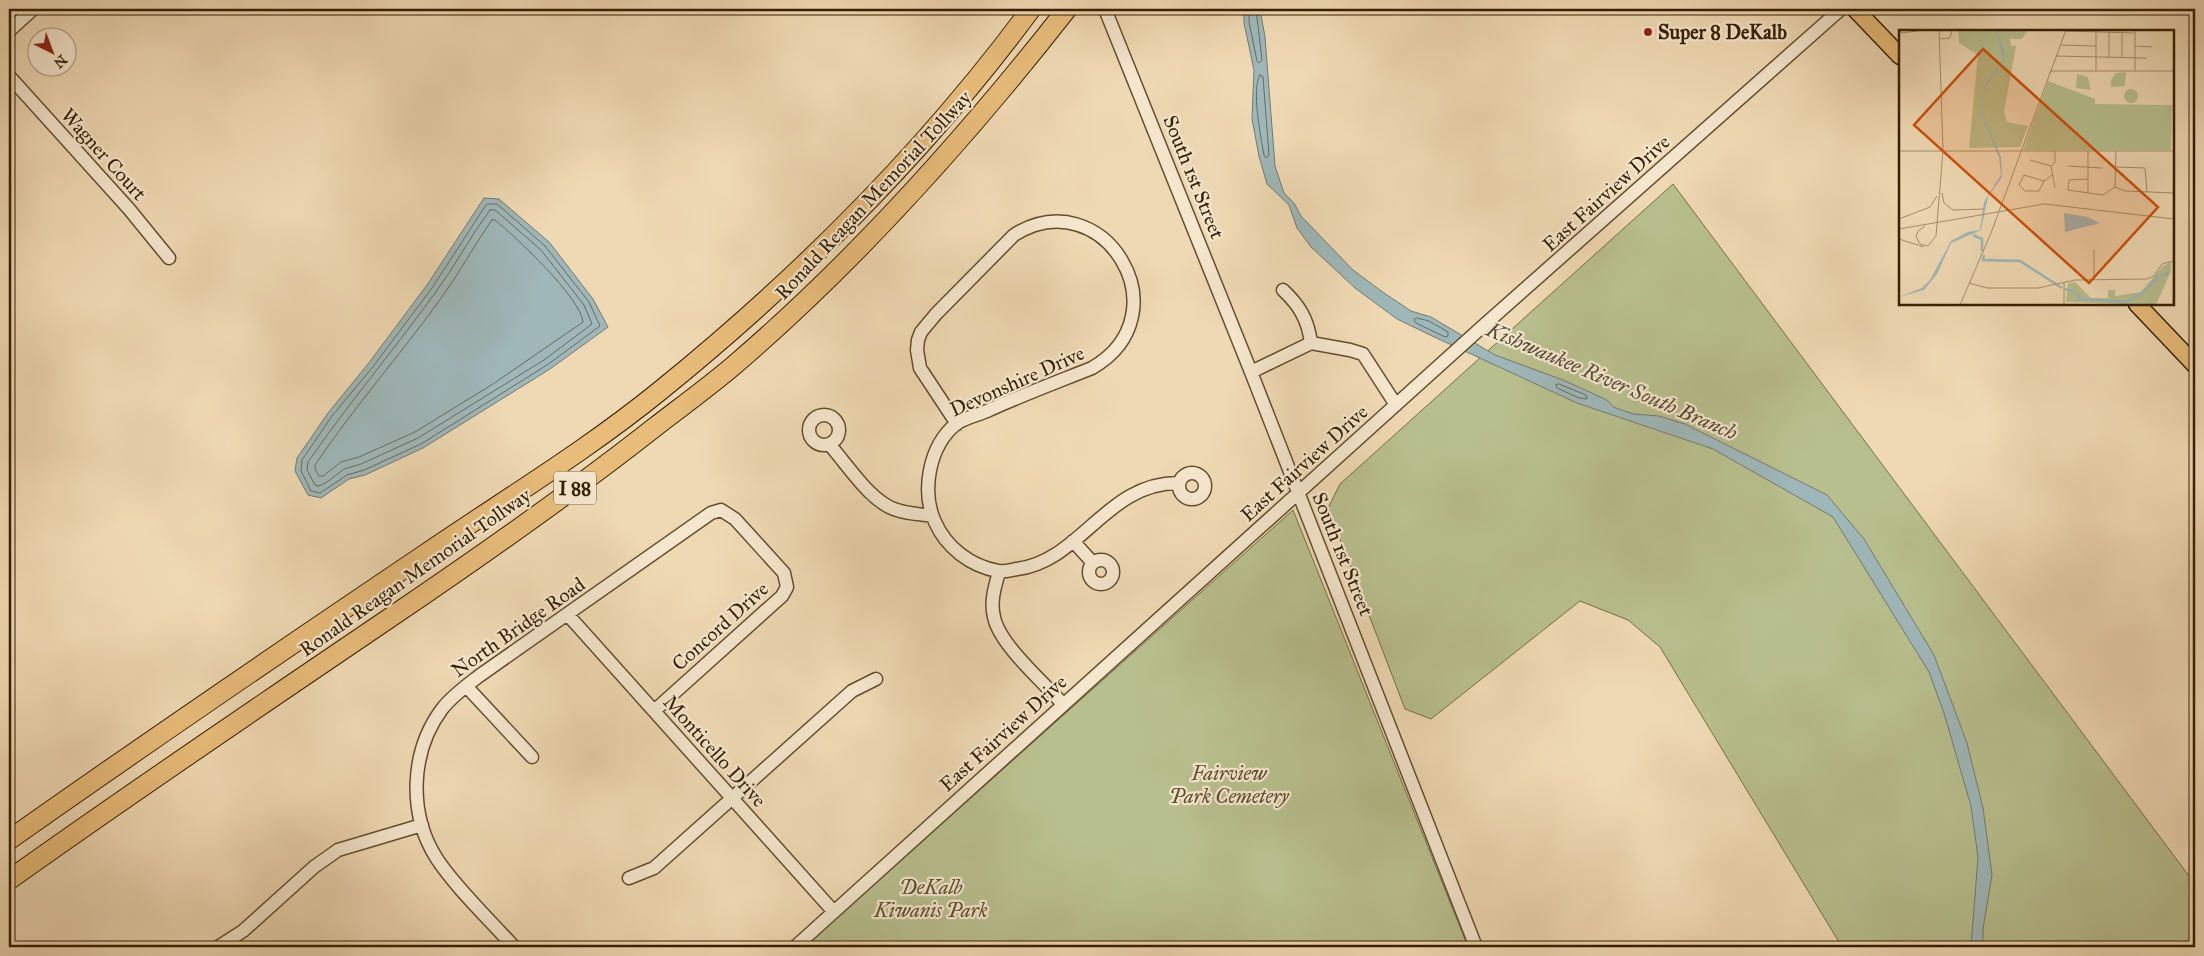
<svg xmlns="http://www.w3.org/2000/svg" width="2204" height="956" viewBox="0 0 2204 956" font-family="'IM FELL Great Primer',serif">
<style>
.green{fill:#b8bf8e;stroke:#766f47}
.water{fill:#9fb7b9;stroke:#757a6f}
.lines{fill:none;stroke-linecap:round;stroke-linejoin:round}
.shore{stroke:#6a6b5c;stroke-width:1}
.minor-casing{stroke:#644e2d;stroke-width:15}
.major-casing{stroke:#351f00;stroke-width:19}
.highway-casing{stroke:#351f00;stroke-width:21}
.minor{stroke:#f5e6ce;stroke-width:12}
.major{stroke:#e8bc7a;stroke-width:16}
.highway{stroke:#e8bc7a;stroke-width:19}
.poi-dot{fill:#8f2418;stroke:#f5e6ce;stroke-width:2}
.labels{text-anchor:middle;stroke-width:4.5;stroke-linejoin:round;paint-order:stroke}
.shield{fill:#f5e6ce;stroke:#6f5b3e;stroke-width:1}
.shield-label{font-size:19px;font-weight:bold;fill:#351f00}
.poi-label{font-size:20px;font-weight:bold;fill:#351f00;stroke:#f5e6ce;text-anchor:start}
.street-label{font-size:20px;fill:#351f00;stroke:#f5e6ce}
.park-label{font-size:20px;font-style:italic;fill:#5c4f2b;stroke:#f5e6ce}
.water-label{font-size:21px;font-style:italic;fill:#554d38;stroke:#f5e6ce}
.inset-river{fill:none;stroke:#9fb7b9;stroke-width:2.5}
.inset-road{fill:none;stroke:#a58f6c;stroke-width:1}
.view{fill:#cd500a;fill-opacity:0.15;stroke:#cd500a;stroke-width:2.5}
.inset-edge{fill:none;stroke:#351f00;stroke-width:2.5}
</style>
<rect width="100%" height="100%" fill="#efd9b4"/>
<filter id="stains"><feTurbulence type="fractalNoise" baseFrequency=".004" numOctaves="4"/><feColorMatrix values="0 0 0 0 .2 0 0 0 0 .09 0 0 0 0 .02 0 0 0 .5 -.17"/></filter>
<radialGradient id="worn" r=".72"><stop offset=".6" stop-color="#630" stop-opacity="0"/><stop offset="1" stop-color="#630" stop-opacity=".3"/></radialGradient>
<!-- green -->
<path class="green" d="M1673,184L2195,884V947H1842L1660,647L1628,620L1580,601L1431,719L1405,709L1328,508L1340,484Z
M1293,510L1468,947H804Z"/>
<!-- water -->
<path class="water" d="M1244,9H1260L1265,37L1275,166L1284,193L1294,203L1301,216L1353,270L1384,293L1411,311L1431,317L1495,355L1563,380L1607,400L1613,407L1633,414L1659,416L1685,424L1827,495L1864,539L1934,655L1967,743L1983,808L1992,875L1983,929V947H1971L1978,857L1971,806L1944,713L1929,672L1833,517L1713,449L1577,403L1430,335L1397,319L1355,288L1311,247L1297,228L1289,205L1267,184L1259,156L1252,119L1254,70L1244,23Z
M484,198L499,199L549,242L593,299L608,327L550,369L423,448L365,475L349,479L321,498L308,495L295,471L297,458L328,413L368,364L427,285Z"/>
<g class="lines">
<!-- shore -->
<path class="shore" d="M1249,9V22L1257,61L1259,63L1262,60L1256,9
M1260,75L1263,77L1269,155L1266,158L1264,155C1261,138 1251,88 1260,75Z
M487,204H497L545,246L589,302L600,326L547,365L421,444L364,470L347,475L320,493L311,491L301,471L302,460L332,416L372,368L432,288Z
M490,210H495L541,250L584,305L592,324L544,360L418,438L361,464L344,469L327,482L319,486L315,485L307,470L308,462C348,404 394,350 435,293C455,267 470,236 490,210Z
M492,220H495C515,236 581,298 583,322L493,384L415,432L359,457L341,462L323,476H319L315,469V465C354,407 401,354 442,297C460,272 474,245 492,220Z
M1417,318L1429,321L1448,332V336L1445,337L1416,323L1414,320Z
M1559,384L1586,395L1587,399L1579,398L1557,388L1556,385Z"/>
<!-- minor casing -->
<g class="minor-casing">
<path id="minor" d="M1105,9L1251,372L1476,947
M9,31L33,9
M9,76L129,209L169,258
M1311,343L1350,350L1363,354L1396,405
M1251,372L1311,343C1308,320 1300,306 1283,290
M809 430a15 15 0 1 1 30 0a15 15 0 1 1-30 0Z
M957,424L920,368L917,350L918,340L921,332L936,314L1014,235C1103,179 1186,314 1092,368C1057,382 1022,395 987,411C978,415 964,418 956,424C929,446 921,491 935,522C946,547 970,566 998,571C1004,572 1011,570 1017,569C1081,561 1107,482 1179,483
M829,444C847,464 871,503 897,510C908,514 921,514 932,516
M1179 486a13 13 0 1 1 26 0a13 13 0 1 1-26 0Z
M1073,541L1093,563
M1089 572a12 12 0 1 1 24 0a12 12 0 1 1-24 0Z
M999,572C995,586 990,602 994,617C999,644 1044,683 1063,704
M568,615L834,912
M466,686L532,757
M629,878L654,868L852,691L876,679
M218,947L243,931L314,867L338,850L422,825
M514,947C491,921 456,888 437,859C408,814 410,752 442,709C452,696 466,686 479,676L711,513L721,510L735,519L784,573L787,587L782,596L654,711
M795,947L1482,327L1841,9"/>
</g>
<!-- major casing -->
<g class="major-casing">
<path id="major" d="M1855,9L1900,56
M2137,304L2195,365"/>
</g>
<!-- highway casing -->
<g class="highway-casing">
<path id="highway" d="M9,840C145,744 283,650 421,557C501,502 585,452 661,390C798,279 926,151 1031,9
M9,880C135,790 263,704 391,617C481,556 570,494 655,427C681,407 707,388 732,367C856,261 966,138 1067,9"/>
</g>
<!-- minor -->
<use href="#minor" class="minor"/>
<!-- major -->
<use href="#major" class="major"/>
<!-- highway -->
<use href="#highway" class="highway"/>
</g>
<!-- markers -->
<circle class="poi-dot" cx="1648" cy="32" r="5"/>
<g class="labels">
<!-- shield labels -->
<rect class="shield" x="554" y="471.5" width="42" height="33" rx="4"/>
<g class="shield-label">
<text x="575" y="495">I 88</text>
</g>
<!-- poi labels -->
<g class="poi-label">
<text x="1658" y="39">Super 8 DeKalb</text>
</g>
<!-- street labels -->
<g class="street-label">
<text transform="translate(104 154) rotate(48)" y="7">Wagner Court</text>
<text transform="translate(1194 177) rotate(68)" y="7">South 1st Street</text>
<text transform="translate(1606 193) rotate(-42)" y="7">East Fairview Drive</text>
<text transform="translate(873 195) rotate(-47)" y="7">Ronald Reagan Memorial Tollway</text>
<text transform="translate(1017 381) rotate(-24)" y="7">Devonshire Drive</text>
<text transform="translate(1304 463) rotate(-42)" y="7">East Fairview Drive</text>
<text transform="translate(1343 554) rotate(68)" y="7">South 1st Street</text>
<text transform="translate(415 572) rotate(-35)" y="7">Ronald Reagan Memorial Tollway</text>
<text transform="translate(720 626) rotate(-42)" y="7">Concord Drive</text>
<text transform="translate(518 627) rotate(-35)" y="7">North Bridge Road</text>
<text transform="translate(1003 733) rotate(-42)" y="7">East Fairview Drive</text>
<text transform="translate(715 751) rotate(48)" y="7">Monticello Drive</text>
</g>
<!-- park labels -->
<g class="park-label">
<text x="1229" y="780">Fairview<tspan x="1229" dy="23">Park Cemetery</tspan></text>
<text x="931" y="894">DeKalb<tspan x="931" dy="23">Kiwanis Park</tspan></text>
</g>
<!-- water labels -->
<g class="water-label">
<text transform="translate(1612 381) rotate(23)" y="7">Kishwaukee River South Branch</text>
</g>
</g>
<!-- overview -->
<g transform="translate(1899 30)">
<rect width="275" height="275" fill="#efd9b4"/>
<path d="M59,0H129L123,9H111L112,16H117L105,82L108,92L129,96L121,117L70,118L79,25L60,13ZM227,42L226,56L212,57V50L217,43ZM178,44L189,47L192,60L177,58ZM149,51L196,69V74L273,75L272,120H124ZM225 66a7 7 0 1 1 14 0a7 7 0 1 1-14 0ZM272,232V241L257,275L167,272L169,253L176,252L192,268H209V260H216V266L242,262L264,236Z" fill="#b8bf8e"/>
<path d="M97,0L105,18V31L87,57L82,80L102,127L103,147L89,167L82,200L52,213L38,244L25,260L0,267L23,258L31,250L52,211L69,202L81,200L85,172L102,145L100,127L81,83L87,53L104,30ZM165,183L189,187L201,193L166,202Z" fill="#9fb7b9"/>
<path class="inset-river" d="M74,205L83,209V221M85,225L84,230L121,231L163,258M166,259L176,262L181,269L227,272L241,265L259,247L270,243"/>
<path class="inset-road" d="M2,0V3L26,0M40,0L44,120M167,1L236,3M236,1V41M40,9L51,8L53,0M162,15L197,16M236,16L253,17M157,26L248,28M210,28V2M223,28V3M152,41H275M197,41V1M0,121H275M131,130L152,136M152,136L156,158M152,136L156,132V121M169,136L203,138M217,137L246,138L248,162M189,149L170,150L169,160L204,165L216,157M145,151L140,161H126L120,155L125,145L145,151L153,145M216,157L226,161L275,163M216,157L217,121M43,163L45,173L54,180L85,179M189,163V121M0,189L31,177L38,166M26,196L19,201L17,207L21,214L29,216L37,206L44,120M0,199L145,174L275,189M0,209L25,217M195,250V220M70,253L88,258H139L176,250L248,249L255,246L263,234L274,231M165,253V275M61,275L92,203L167,0M274,275L275,0"/>
<path class="view" d="M84,19L259,177L190,253L15,95Z"/>
<rect width="275" height="275" class="inset-edge"/>
</g>
<!-- margin -->
<rect width="2204" height="956" fill="none" stroke="#efd9b4" stroke-width="30"/>
<rect x="10" y="10" width="2184" height="936" fill="none" stroke="#351f00" stroke-width="2.5"/>
<rect x="15" y="15" width="2174" height="926" fill="none" stroke="#351f00"/>
<!-- north arrow -->
<g transform="translate(52 52) rotate(138)"><circle r="24" fill="#f5e6ce" stroke="#a8967c"/>
<path d="M0-4L9 19L0 12L-9 19Z" fill="#8f2418"/>
<text y="-8" font-size="14" font-weight="bold" text-anchor="middle" fill="#351f00">N</text>
</g>
<rect width="100%" height="100%" filter="url(#stains)"/>
<rect width="100%" height="100%" fill="url(#worn)"/>
</svg>
